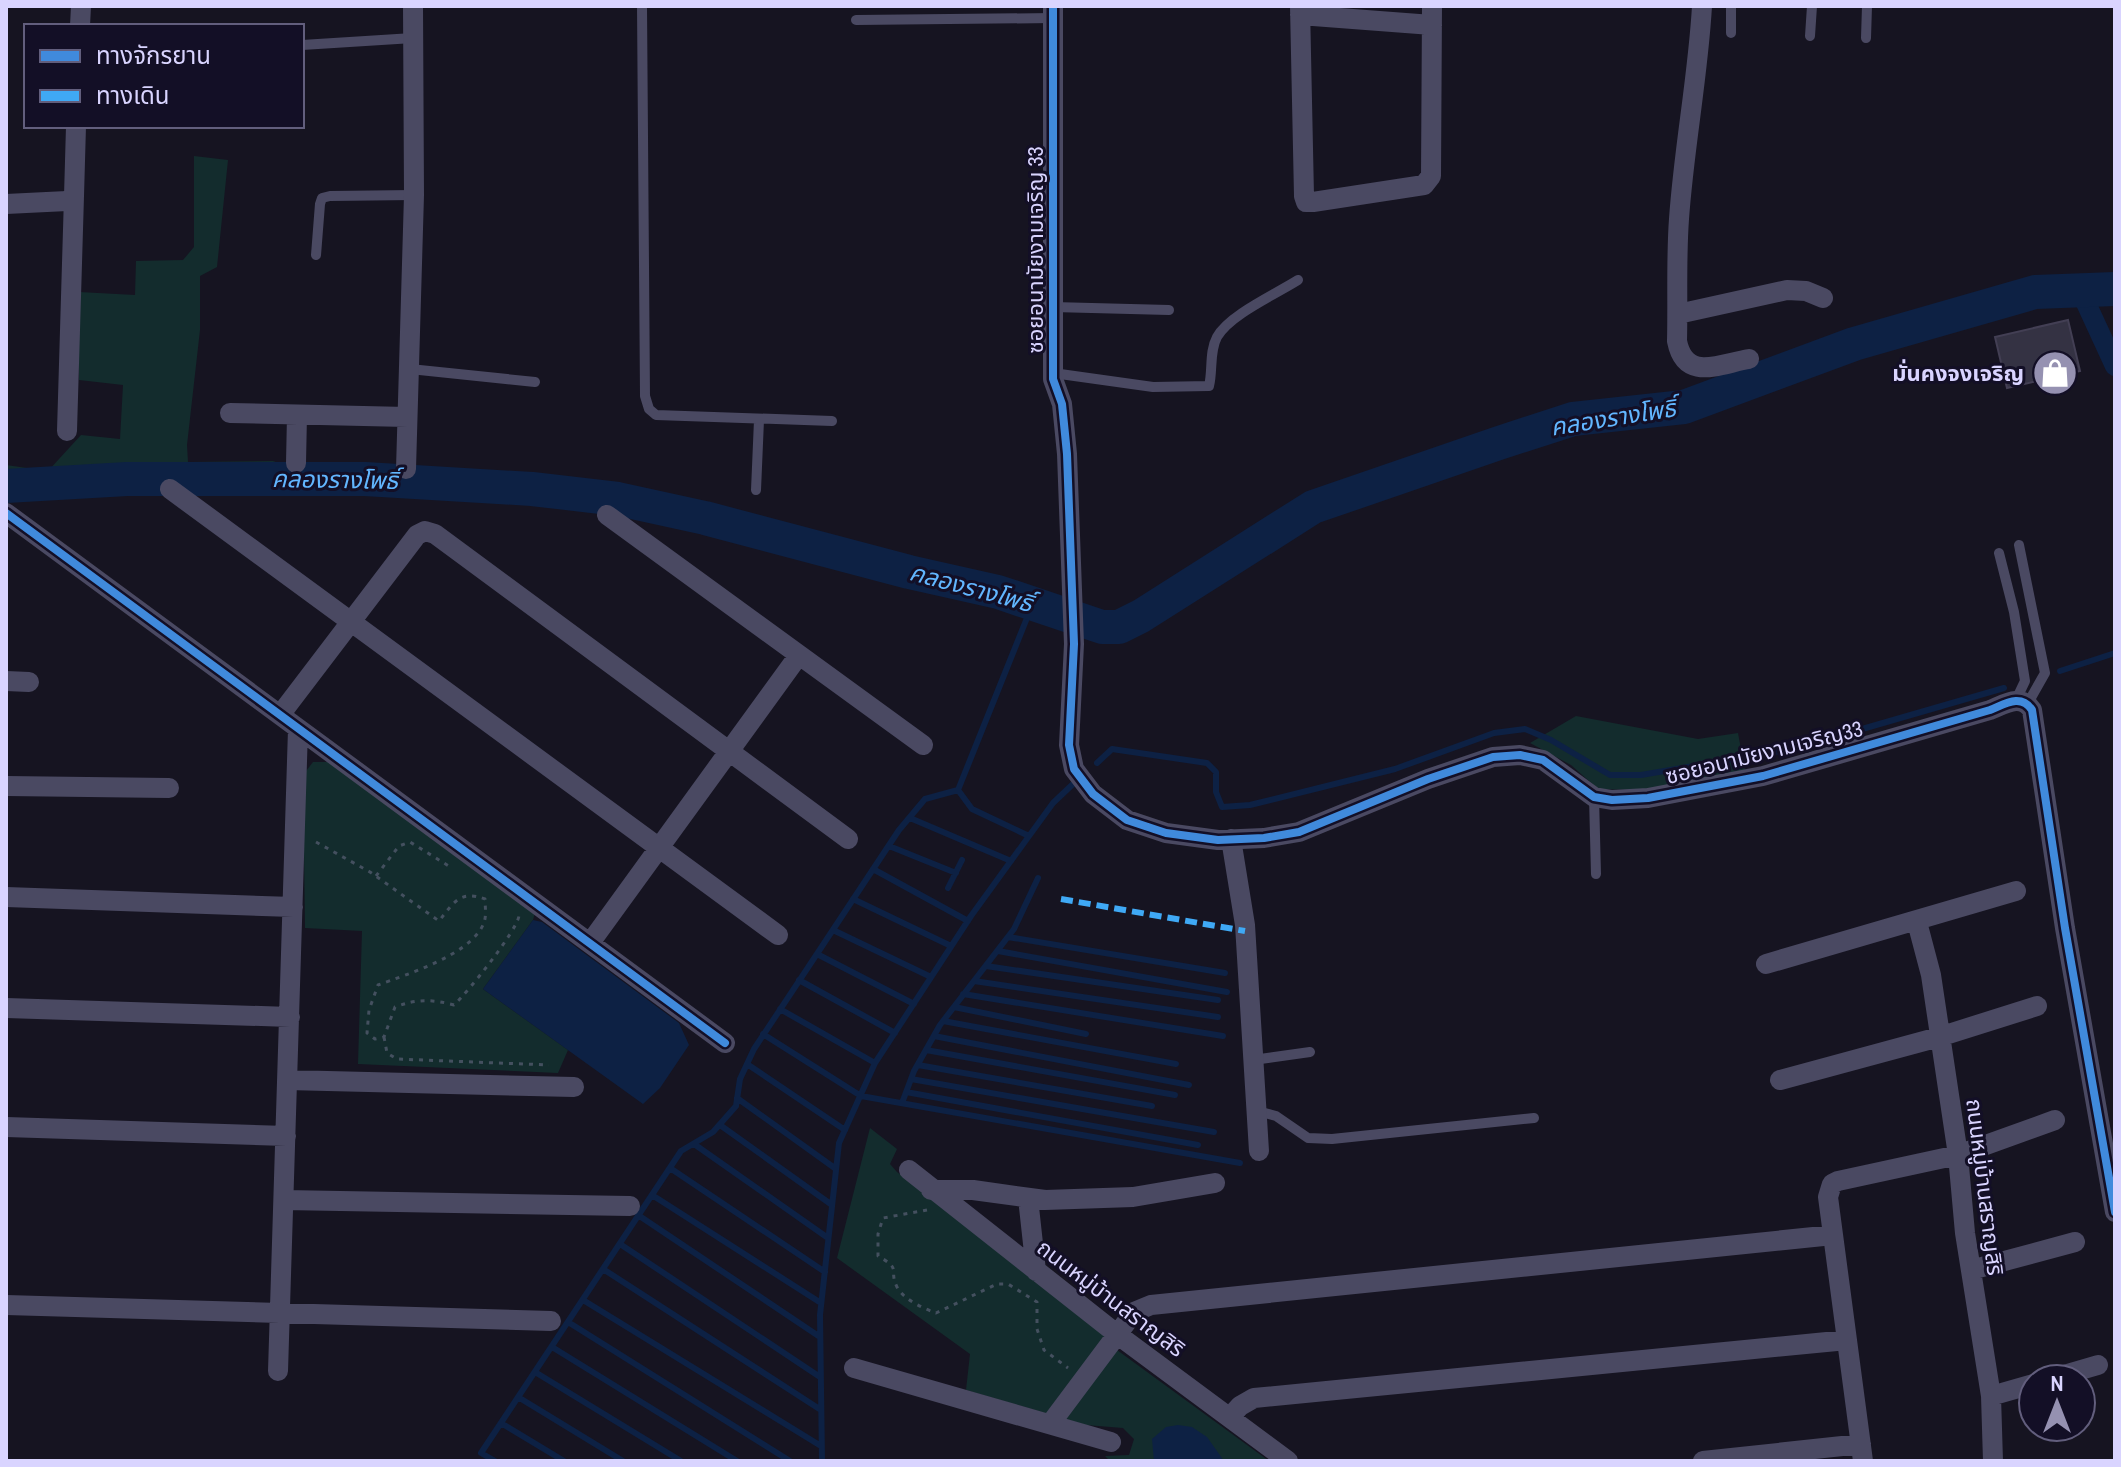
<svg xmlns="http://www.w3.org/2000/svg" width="2121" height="1467" viewBox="0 0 2121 1467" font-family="'Archivo Narrow','Noto Sans Thai',sans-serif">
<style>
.green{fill:#132c2d}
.water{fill:#0d2144}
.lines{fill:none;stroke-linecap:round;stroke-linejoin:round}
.stream{stroke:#0d2144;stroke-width:6}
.canal{stroke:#0d2144;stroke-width:20}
.river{stroke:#0d2144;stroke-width:34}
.building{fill:#343243;stroke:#433f54;stroke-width:2}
.path{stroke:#44505f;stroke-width:3;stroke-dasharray:4 6;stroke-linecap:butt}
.service{stroke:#4a4962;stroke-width:10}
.minor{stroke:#4a4962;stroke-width:20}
.quiet{stroke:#3fa9f5;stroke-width:6;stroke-dasharray:12 6;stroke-linecap:butt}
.cycleway-casing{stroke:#130f26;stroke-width:13}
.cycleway{stroke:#408adc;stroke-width:8}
.labels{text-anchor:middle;stroke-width:6;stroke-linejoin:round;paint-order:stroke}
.street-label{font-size:22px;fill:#d9d4ff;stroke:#130f26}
.poi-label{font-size:22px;font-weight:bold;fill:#d9d4ff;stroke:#130f26;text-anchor:end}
.water-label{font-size:24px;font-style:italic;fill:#62b6ff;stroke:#130f26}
</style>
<rect width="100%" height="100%" fill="#161421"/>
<!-- green -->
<path class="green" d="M194,156L228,160L217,267L200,276V330L187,445L188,462L273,461L308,473L155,471L6,479V465L48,471L81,435L120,439L123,385L79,380V292L135,295L136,261L183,260L194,247Z
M1576,716L1698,739L1738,733L1745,771L1643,790L1598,789L1571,765L1530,743Z
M313,762H333L535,913L533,920L483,989L568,1050L558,1073L358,1064L362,931L305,928L303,775Z
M870,1128L897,1149L890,1164L897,1172L1091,1322L1117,1350L1269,1461H1110L1105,1456L1129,1455L1134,1439L1123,1428L1086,1425L966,1390L970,1354L837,1258Z"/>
<!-- water -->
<path class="water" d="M533,920L542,922L679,1023L689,1045L660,1088L643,1104L483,989Z
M1178,1425L1192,1427L1207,1437L1224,1461H1154L1152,1439L1166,1427Z"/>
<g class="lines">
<!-- stream -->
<path class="stream" d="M2060,671L2115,653
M1097,763L1112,749L1207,763L1216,772V792L1222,807L1250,805L1395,769L1494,733L1525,729L1551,740L1610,775H1641L1793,749L2004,688
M958,790L972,809L1029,836
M910,818L1011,861
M889,846L956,873
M873,869L968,921
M948,888L962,860
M853,899L951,946
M833,930L931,977
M1008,937L1225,973
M998,951L1227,992
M817,954L914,1004
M986,966L1218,1000
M799,980L895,1033
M974,981L1218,1017
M963,994L1223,1036
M954,1007L1086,1034
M780,1009L875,1063
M943,1021L1176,1064
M763,1034L861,1096L1240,1163
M934,1036L1189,1085
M926,1050L1175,1095
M747,1064L845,1130
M918,1065L1152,1106
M911,1079L1214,1132
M906,1092L1198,1145
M737,1098L836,1169
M902,1103L914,1071L940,1025L1014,929L1038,878
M720,1125L832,1205
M694,1144L828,1238
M670,1168L825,1272
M652,1195L821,1303
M638,1215L820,1337
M620,1244L820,1377
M603,1269L821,1410
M583,1300L821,1446
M568,1322L790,1461
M552,1347L737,1461
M535,1372L681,1461
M518,1397L623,1461
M501,1423L564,1461
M495,1461L481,1453L681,1151L713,1132L736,1106L740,1079L754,1049L899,830L925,799L958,790L1033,603
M822,1461L820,1315L839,1143L875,1063L971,916L1053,803L1073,784"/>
<!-- canal -->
<path class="canal" d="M2080,290L2115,366"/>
<!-- river -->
<path class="river" d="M6,486L127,479H365L532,489L618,499L705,518L909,572L998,592L1102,627H1119L1141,616L1313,507L1499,443L1573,419L1684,407L1854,344L2035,292L2115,289"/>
</g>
<!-- building -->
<path class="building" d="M2068,320L2080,371L2007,388L1995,337Z"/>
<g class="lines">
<!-- path -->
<path class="path" d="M316,842L370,872L439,921C454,902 460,890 485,899C485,907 487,917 483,925C469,955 408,974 378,985L369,1010L367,1033L375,1039L384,1037L395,1007C416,999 432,999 454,1005C468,992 516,932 519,916
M376,876L399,846L410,842L452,868
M384,1037L387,1053L397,1059L549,1065
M927,1210L883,1218L878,1234V1256C903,1270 888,1269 897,1287C904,1300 923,1308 936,1313L997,1284H1008L1037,1302V1329L1044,1350L1068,1368"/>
<!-- service -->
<path class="service" d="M642,6L645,396L649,409L656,415L832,421
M1731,6V33
M856,20L1053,18
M1810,36L1812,6
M1866,38L1867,6
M302,45L413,38
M316,255L320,204L322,198L330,196L414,195
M1053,307L1169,310
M410,369L535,382
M1053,373L1153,387L1209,386C1213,370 1209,352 1217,337C1229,315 1276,294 1298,280
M756,490L759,420
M2019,545L2045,673L2028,703
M1999,553L2014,612L2025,681L2016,700
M1594,797L1596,874
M1253,1060L1310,1052
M1257,1111L1276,1116L1308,1138L1332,1139L1534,1118"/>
<!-- minor -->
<path class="minor" d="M1053,6V379L1062,404L1067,454L1074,644L1069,745L1074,769L1093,794L1127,820L1166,833L1218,840L1264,838L1299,832L1428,779L1493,757L1520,755L1543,760L1594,797L1612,800L1648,798L1763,776L1990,710C2005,704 2021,693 2032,710L2065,928L2115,1212
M1300,6L1304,196L1306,202H1313L1424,185L1431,176L1432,6
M1702,6C1698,77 1684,147 1679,219C1676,259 1678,300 1677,341C1685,382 1719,364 1749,359
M1300,15L1432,25
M80,26L81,6
M6,204L67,201L74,196L76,126
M1678,314L1787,290L1806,291L1823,298
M230,413L407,417
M67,431L74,196
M296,463L297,415
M406,469L414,195L413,6
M170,489L778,935
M6,513L725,1043
M607,515L923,745
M6,681L29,682
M280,715L417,535L425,531L435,534L848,839
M6,786L169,788
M1231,839L1245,925L1259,1151
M6,897L293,907
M1917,922L1931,975L1958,1155L1965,1233L1991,1396L1993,1461
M590,943L799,655
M1766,964L2016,891
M6,1008L290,1017
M287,1080L574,1087
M1780,1080L1939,1037L2037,1006
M6,1127L286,1136
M909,1170L1118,1335L1288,1461
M931,1190H973L1045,1200L1133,1197L1215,1183
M1028,1198L1036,1271
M284,1200L630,1206
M1971,1270L2075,1242
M6,1305L551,1321
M854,1368L1111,1442
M278,1371L298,729
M2050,1379L2098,1365
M1991,1396L2033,1384
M1230,1417L1240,1406L1254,1398L1847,1340
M1051,1423L1134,1312L1151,1305L1833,1235
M1703,1461L1861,1444
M1863,1461L1828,1197L1832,1184L1838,1181L1958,1155L2055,1120"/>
<!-- quiet -->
<path class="quiet" d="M1061,899L1245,931"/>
<!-- cycleway casing -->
<g class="cycleway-casing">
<path id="cycleway" d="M1053,6V379L1062,404L1067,454L1074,644L1069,745L1074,769L1093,794L1127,820L1166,833L1218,840L1264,838L1299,832L1428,779L1493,757L1520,755L1543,760L1594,797L1612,800L1648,798L1763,776L1990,710C2005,704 2021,693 2032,710L2065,928L2115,1212
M6,513L725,1043"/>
</g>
<!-- cycleway -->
<use href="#cycleway" class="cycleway"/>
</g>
<!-- icons -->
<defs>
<g id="shop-disc" transform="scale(2.3)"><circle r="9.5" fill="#9591b1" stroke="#130f26"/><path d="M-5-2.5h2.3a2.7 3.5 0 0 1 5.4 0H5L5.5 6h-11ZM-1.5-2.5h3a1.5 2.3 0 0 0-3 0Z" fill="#fff"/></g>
</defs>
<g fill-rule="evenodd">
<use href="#shop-disc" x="2055" y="373"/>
</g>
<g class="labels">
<!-- street labels -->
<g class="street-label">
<text transform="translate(1035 250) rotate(-90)" y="8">ซอยอนามัยงามเจริญ 33</text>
<text transform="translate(1764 752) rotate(-14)" y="8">ซอยอนามัยงามเจริญ33</text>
<text transform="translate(1985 1187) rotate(83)" y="8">ถนนหมู่บ้านสราญสิริ</text>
<text transform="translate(1111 1298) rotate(37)" y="8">ถนนหมู่บ้านสราญสิริ</text>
</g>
<!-- poi labels -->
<g class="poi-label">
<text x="2024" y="381">มั่นคงจงเจริญ</text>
</g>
<!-- water labels -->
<g class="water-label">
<text transform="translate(1613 418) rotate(-9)" y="8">คลองรางโพธิ์</text>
<text transform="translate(335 480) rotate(1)" y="8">คลองรางโพธิ์</text>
<text transform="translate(971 588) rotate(15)" y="8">คลองรางโพธิ์</text>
</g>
</g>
<!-- border -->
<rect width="2121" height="1467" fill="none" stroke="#d9d4ff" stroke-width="16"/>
<!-- legend -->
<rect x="24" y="24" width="280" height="104" fill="#130f26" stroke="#625e7d" stroke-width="2"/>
<rect x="40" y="50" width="40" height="12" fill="#408adc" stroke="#625e7d" stroke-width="2"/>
<text x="96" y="64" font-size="24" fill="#d9d4ff">ทางจักรยาน</text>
<rect x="40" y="90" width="40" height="12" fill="#3fa9f5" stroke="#625e7d" stroke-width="2"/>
<text x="96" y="104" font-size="24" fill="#d9d4ff">ทางเดิน</text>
<!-- north arrow -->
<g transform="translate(2057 1403)"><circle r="38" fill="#130f26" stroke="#625e7d" stroke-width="2"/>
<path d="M0-6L14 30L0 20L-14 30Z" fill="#9591b1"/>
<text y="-12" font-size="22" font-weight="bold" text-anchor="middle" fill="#d9d4ff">N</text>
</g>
</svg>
